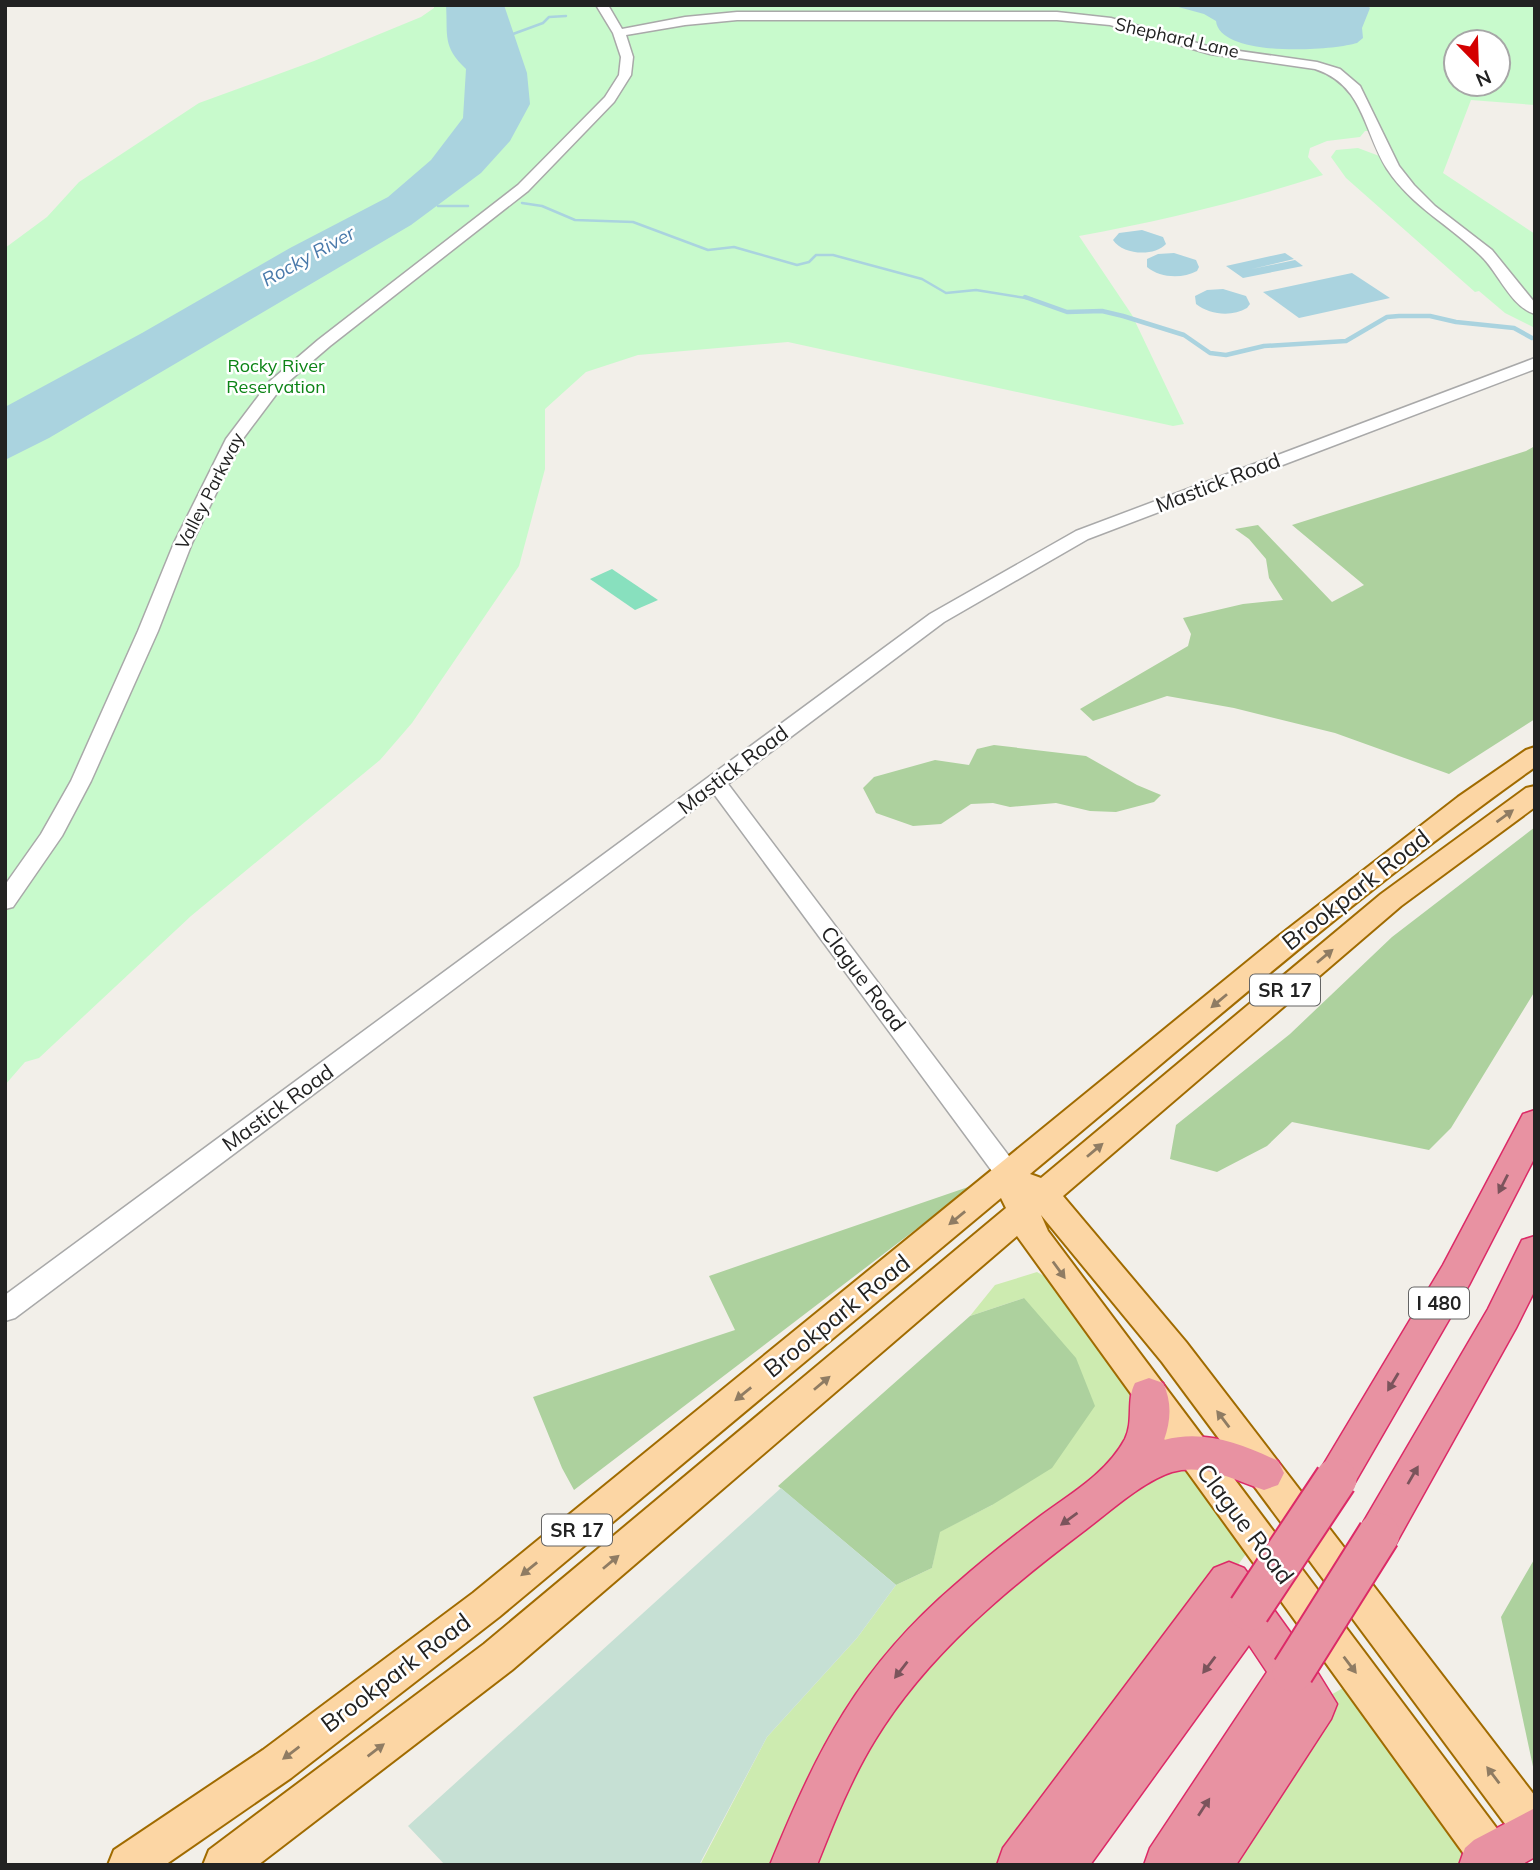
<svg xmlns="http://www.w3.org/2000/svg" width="1540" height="1870" viewBox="0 0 1540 1870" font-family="Mulish,sans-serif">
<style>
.grass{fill:#cdebb0}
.forest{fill:#add19e}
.wetland{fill:#c6e0d4}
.park{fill:#c8facc;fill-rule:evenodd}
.pitch{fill:#88e0be}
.water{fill:#aad3df}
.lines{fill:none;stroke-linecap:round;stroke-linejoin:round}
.stream-far1{stroke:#aad3df;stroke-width:2.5}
.stream{stroke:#aad3df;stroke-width:4.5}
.minor-casing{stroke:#a9a9a9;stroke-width:3}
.major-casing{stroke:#a06b00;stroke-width:4}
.highway-casing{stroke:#dc2a67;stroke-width:3}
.minor{fill:#fff;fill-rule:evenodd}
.major{fill:#fcd6a4;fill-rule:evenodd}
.highway{fill:#e892a2;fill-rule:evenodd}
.highway-bridge-casing{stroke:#dc2a67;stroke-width:45;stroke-linecap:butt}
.highway-bridge{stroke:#e892a2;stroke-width:41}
.oneway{fill:#8f7c63}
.oneway2{fill:#7b545c}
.labels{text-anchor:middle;stroke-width:5;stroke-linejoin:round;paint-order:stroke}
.far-street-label{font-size:18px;fill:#222;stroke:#fff}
.far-park-label{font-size:18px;fill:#0c8416;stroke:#fff}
.far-water-label{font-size:19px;font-style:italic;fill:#4a7aab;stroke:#fff}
.shield{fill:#fff;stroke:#646464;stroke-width:2}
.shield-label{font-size:19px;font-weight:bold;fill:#222}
.street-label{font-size:21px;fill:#222;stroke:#fff}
.near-street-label{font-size:24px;fill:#222;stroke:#fff}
</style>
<rect width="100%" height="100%" fill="#f2efe9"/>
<!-- grass -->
<path class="grass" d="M1037,1272L1054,1282L1139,1401L1135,1443L883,1665L806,1780L770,1865H700L767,1737L857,1638L896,1585L932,1568L939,1532L992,1505L1024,1298L970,1316L995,1285Z
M1190,1467L1251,1547L1020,1865H810L840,1797L908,1686L1007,1587L1117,1502L1156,1476Z
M1350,1684L1472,1856L1462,1865H1208L1315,1704Z"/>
<!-- forest -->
<path class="forest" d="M1535,446V719L1449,774L1335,733L1234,708L1167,696L1093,721L1080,709L1188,646L1191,634L1183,618L1243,604L1283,600L1269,578L1266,559L1249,539L1235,529L1258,525L1332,602L1364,585L1292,525L1526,451Z
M994,745L1086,756L1137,785L1161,795L1154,802L1116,812L1090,811L1056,803L1010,807L993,803L971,804L941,824L913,826L876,813L863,788L874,777L935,760L969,765L977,749Z
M1535,827V991L1451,1128L1429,1150L1292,1122L1267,1146L1217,1172L1170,1159L1176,1125L1290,1034L1392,937Z
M974,1185L574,1490L562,1468L533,1397L735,1330L709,1276Z
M1024,1298L1076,1358L1095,1406L1052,1468L992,1505L940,1532L932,1568L896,1585L778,1486L970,1316Z
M1535,1558V1776L1501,1617Z"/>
<!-- wetland -->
<path class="wetland" d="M781,1488L896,1585L857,1638L767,1737L699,1865H445L408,1826Z"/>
<!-- park -->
<path class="park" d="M434,5H1535V105L1471,100L1443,173L1535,234V328L1505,313L1479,291L1475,292L1346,178L1331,157L1336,150L1358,148L1382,157L1369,131H1365L1360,137L1327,141L1310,148L1308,157L1323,175C1243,201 1161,221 1079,236L1132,315L1184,424L1173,426L788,342L638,355L586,372L545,409V469L519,566L412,723L380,760L191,916L39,1058L25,1062L5,1085V248L47,217L79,182L199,103L314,61L421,17L434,8ZM1456,42H1498V84H1456Z"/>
<!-- pitch -->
<path class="pitch" d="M612,569L658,600L635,610L590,579Z"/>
<!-- water -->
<path class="water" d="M446,5H504L527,73L530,104L510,141L481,173L411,225L49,438L5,460V407L142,333L290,248L388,197L431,160L463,118L466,69C442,46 448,36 446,5Z
M1171,5H1367L1370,8L1362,28L1363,38L1357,43C1331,51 1220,58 1216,21L1204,14Z
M1142,230L1163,237L1166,244C1154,257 1123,255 1113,240L1119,233Z
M1174,253L1196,260L1199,267L1197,271C1182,279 1160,278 1147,267V259L1158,254Z
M1285,253L1294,259L1252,269L1295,260L1303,266L1243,278L1226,266Z
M1352,273L1390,298L1299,318L1263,292Z
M1223,289L1246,296L1250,304L1247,308C1232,317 1210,315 1196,304L1195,296L1207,290Z"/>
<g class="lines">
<!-- stream-far1 -->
<path class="stream-far1" d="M513,34L543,23L549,17L566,16
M522,203L542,206L575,220L633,222L708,250L734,247L797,265L809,262L816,255H833L922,279L946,293L976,290L1032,299
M438,206H468"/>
<!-- stream -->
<path class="stream" d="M1025,297L1067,312L1102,311L1123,316L1184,335L1210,353L1226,355L1264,346L1346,341L1387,317L1399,316H1430L1456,322L1514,328L1532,338"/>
<!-- minor casing -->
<g class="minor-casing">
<path id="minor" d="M596,5H608L622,29L685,17L737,12H1057L1111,18L1211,47L1317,62L1340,69L1360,86L1399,166L1414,185L1435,206L1492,250L1535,303V314C1511,307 1498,272 1481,256C1450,225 1412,207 1387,169C1363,130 1364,85 1315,69L1210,54L1110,25L1057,20H737L685,25L626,35L633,57L631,75L614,102L528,191L330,346L281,388L242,440L192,543L158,631L91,781L62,836L13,907L5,909V885L41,834L71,781L138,631L174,543L226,439L269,382L318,340L518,185L605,97L619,75L621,57L613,33Z
M1535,358V369L1088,539L944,622L728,784L1018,1168L1022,1175L1018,1182L1009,1185L1000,1182L714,794L15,1318L5,1321V1295L930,614L1076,531Z"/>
</g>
<!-- major casing -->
<g class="major-casing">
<path id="major" d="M1535,747V767C1359,892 1196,1036 1030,1174L1041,1178L1381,894L1526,788L1535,786V807L1401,906L1063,1196L1186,1342L1535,1796V1850L1520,1844L1162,1362L1041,1215L1048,1231L1513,1850L1519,1865H1472L1017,1236L512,1670L258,1865H203L209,1850L484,1644L1006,1208L1001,1198L499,1617L291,1778L165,1865H108L114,1850L263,1750L473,1593L1280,935L1458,797L1526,750Z"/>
</g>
<!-- highway casing -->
<g class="highway-casing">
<path id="highway" d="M1535,1110V1157L1469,1285L1350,1491L1336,1496L1322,1491L1316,1479L1322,1467L1443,1265L1523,1114Z
M1535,1236V1290L1516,1328L1394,1547L1379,1552L1364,1547L1358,1534L1364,1521L1488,1309L1522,1240Z
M1149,1378L1163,1383C1172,1402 1171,1420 1164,1440C1204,1429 1242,1444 1278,1461L1284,1473L1278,1485L1264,1490C1234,1480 1205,1463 1172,1472C1143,1481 1108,1513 1084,1531C1006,1590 927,1655 875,1740C851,1779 834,1822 817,1865H770C818,1748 858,1668 956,1584C983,1560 1011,1538 1039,1517C1070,1494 1106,1474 1125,1439C1134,1421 1126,1400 1135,1383Z
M1229,1562L1244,1568L1308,1657L1337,1704L1331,1719L1236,1865H1144L1150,1848L1267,1672L1249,1645L1090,1865H997L1003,1848L1214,1568Z
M1535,1808V1857L1521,1865H1459L1465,1848L1474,1840Z"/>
</g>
<!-- minor -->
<use href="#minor" class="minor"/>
<!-- major -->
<use href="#major" class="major"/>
<!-- highway -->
<use href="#highway" class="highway"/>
<!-- highway-bridge casing -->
<g class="highway-bridge-casing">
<path id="highway-bridge" d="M1249,1610L1336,1479
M1293,1671L1379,1534"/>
</g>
<!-- highway-bridge -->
<use href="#highway-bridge" class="highway-bridge"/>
</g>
<!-- one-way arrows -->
<defs><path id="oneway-solid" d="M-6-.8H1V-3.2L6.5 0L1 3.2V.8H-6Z" transform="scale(1.75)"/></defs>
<g class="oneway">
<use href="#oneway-solid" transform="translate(1505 816) rotate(-36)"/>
<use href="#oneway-solid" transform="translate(1325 956) rotate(-40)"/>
<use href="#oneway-solid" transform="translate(1219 1001) rotate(140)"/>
<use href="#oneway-solid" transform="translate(1095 1150) rotate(-40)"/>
<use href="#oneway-solid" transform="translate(957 1218) rotate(141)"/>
<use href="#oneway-solid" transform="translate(1059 1270) rotate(54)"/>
<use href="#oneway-solid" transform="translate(822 1383) rotate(-40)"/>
<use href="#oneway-solid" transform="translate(743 1394) rotate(141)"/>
<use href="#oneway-solid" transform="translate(1223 1419) rotate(-127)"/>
<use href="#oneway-solid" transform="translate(611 1562) rotate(-40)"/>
<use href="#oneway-solid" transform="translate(529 1569) rotate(141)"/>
<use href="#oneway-solid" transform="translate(1350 1665) rotate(53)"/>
<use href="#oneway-solid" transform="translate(376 1750) rotate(-37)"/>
<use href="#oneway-solid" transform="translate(291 1753) rotate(143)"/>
<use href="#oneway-solid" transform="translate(1493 1775) rotate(-127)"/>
</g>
<g class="oneway2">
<use href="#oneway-solid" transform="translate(1503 1184) rotate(117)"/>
<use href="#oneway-solid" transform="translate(1393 1382) rotate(121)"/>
<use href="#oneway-solid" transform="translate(1413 1475) rotate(-60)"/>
<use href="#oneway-solid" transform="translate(1069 1519) rotate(144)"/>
<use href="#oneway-solid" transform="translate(1209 1665) rotate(127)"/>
<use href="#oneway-solid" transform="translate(901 1670) rotate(128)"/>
<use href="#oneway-solid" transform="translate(1204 1807) rotate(-57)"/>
</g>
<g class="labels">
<!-- far-street labels -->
<g class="far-street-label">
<text transform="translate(1177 38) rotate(13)" y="6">Shephard Lane</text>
<text transform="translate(210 491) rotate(-63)" y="6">Valley Parkway</text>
</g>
<!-- far-park labels -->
<g class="far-park-label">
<text x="276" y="372">Rocky River<tspan x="276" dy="21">Reservation</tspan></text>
</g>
<!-- far-water labels -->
<g class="far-water-label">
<text transform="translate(308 256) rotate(-29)" y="7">Rocky River</text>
</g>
<!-- shield labels -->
<g class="shield">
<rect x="1250" y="974.5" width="70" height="31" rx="5"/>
<rect x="1409" y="1287.5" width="60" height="31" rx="5"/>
<rect x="542" y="1514.5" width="70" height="31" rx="5"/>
</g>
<g class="shield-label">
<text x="1285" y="997">SR 17</text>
<text x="1439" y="1310">I 480</text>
<text x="577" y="1537">SR 17</text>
</g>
<!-- street labels -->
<g class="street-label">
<text transform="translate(1218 483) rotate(-21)" y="7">Mastick Road</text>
<text transform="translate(733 770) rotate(-37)" y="7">Mastick Road</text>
<text transform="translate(863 979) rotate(53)" y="7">Clague Road</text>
<text transform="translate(278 1108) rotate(-36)" y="7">Mastick Road</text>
</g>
<!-- near-street labels -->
<g class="near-street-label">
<text transform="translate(1356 890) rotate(-38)" y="8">Brookpark Road</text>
<text transform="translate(837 1316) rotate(-39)" y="8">Brookpark Road</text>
<text transform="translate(1245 1524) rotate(53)" y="8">Clague Road</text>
<text transform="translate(396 1673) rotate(-37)" y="8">Brookpark Road</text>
</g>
</g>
<!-- border -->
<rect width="1540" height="1870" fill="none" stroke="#222222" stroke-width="14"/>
<!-- north arrow -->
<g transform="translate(1477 63) rotate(157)"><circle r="33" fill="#ffffff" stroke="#a7a7a7" stroke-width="2"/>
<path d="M0-5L12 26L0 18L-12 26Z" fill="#d40000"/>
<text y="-10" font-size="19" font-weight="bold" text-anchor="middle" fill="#222222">N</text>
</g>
</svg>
